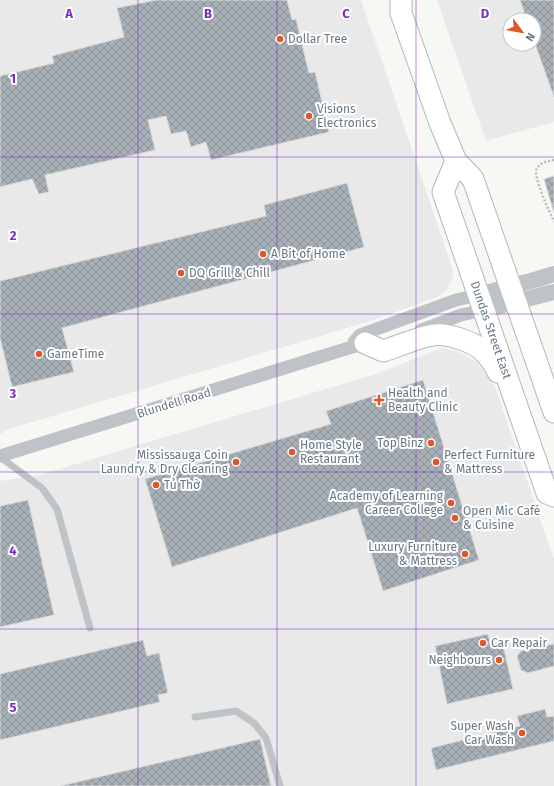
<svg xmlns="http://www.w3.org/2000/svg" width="554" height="786" viewBox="0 0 554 786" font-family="'Fira Sans',sans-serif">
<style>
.built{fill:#e8e9e8;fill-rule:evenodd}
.building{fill:url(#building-cross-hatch);stroke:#d9d9d7}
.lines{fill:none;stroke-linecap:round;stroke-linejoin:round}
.primary-casing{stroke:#b2b7bb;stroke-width:23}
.path{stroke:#b9bcbf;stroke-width:2.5;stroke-dasharray:2 2;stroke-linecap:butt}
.service{stroke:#bec3c7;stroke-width:7}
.minor{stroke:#bec3c7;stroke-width:13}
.tertiary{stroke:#bec3c7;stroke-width:16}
.primary{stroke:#fff;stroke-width:21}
.grid{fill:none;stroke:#7b2cbf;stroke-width:1;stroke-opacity:0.55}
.poi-dot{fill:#e0552c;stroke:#fff;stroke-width:1.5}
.labels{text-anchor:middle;stroke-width:4;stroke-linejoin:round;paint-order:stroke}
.poi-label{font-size:12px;fill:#677885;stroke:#fff;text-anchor:start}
.street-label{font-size:12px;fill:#677885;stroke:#fff}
.grid-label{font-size:13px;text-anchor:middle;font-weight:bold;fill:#7b2cbf;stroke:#fff;stroke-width:4;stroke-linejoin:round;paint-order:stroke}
</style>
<defs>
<pattern id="building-cross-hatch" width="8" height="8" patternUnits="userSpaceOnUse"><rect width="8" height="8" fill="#a7b0b6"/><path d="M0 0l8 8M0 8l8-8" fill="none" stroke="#8c949a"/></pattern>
</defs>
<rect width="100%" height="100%" fill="#f7f7f4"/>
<!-- built -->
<path class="built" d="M0,0H361L453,270V278L447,290L438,297L367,322L9,429L0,434Z
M437,0H554V122L486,141ZM510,20H534V44H510Z
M442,348L457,351L477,362L495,387L554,559V786H0V481L40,475L132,447L379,373Z"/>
<!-- building -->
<path class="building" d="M156,0H287L292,20L296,19L309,73L315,72L329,132L211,160L206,142L191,147L186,131L171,134L166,116L148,120L155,150L45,175L49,192L39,194L32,179L0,187V76L54,63L52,56L124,37L117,8Z
M520,0H554V97L534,41V20H527Z
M554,176V213L544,179Z
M347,183L364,247L62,328L74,372L12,387L0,338V281L266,216L264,205Z
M423,380L479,560L383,591L357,508L172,567L145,479L331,424L326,411Z
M28,500L54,615L0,627V506Z
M488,634L491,647L503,645L513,689L447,704L435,646Z
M143,640L147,656L159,653L168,693L158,695L160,702L0,740V674Z
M553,644H554V666L528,673L521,670L517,656L521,651Z
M545,709L547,717L554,716V741L436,770L431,748L520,726L517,716Z
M260,739L271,786H60Z"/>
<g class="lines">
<!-- primary casing -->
<g class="primary-casing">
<path id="primary" d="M401,0V13L440,123L456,161L473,179L554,412
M456,161L443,192L547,493L554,496
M365,343L383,351C399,346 416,338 433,335C446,333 472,341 482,350C489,356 494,364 498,372"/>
</g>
<!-- path -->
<path class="path" d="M554,160C548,161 541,162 537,168C532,176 550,212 554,222"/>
<!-- service -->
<path class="service" d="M0,457L42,488L57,509L90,628
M195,717L236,711L254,723L266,738L280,786"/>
<!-- minor -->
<path class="minor" d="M421,330L461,315L483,310
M354,342L360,335L456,300L478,295
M0,456L365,343H371"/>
<!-- tertiary -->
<path class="tertiary" d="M478,295L538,279L554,274
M483,310L554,292"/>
<!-- primary -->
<use href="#primary" class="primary"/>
</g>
<!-- grid -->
<path class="grid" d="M138,0V786M277,0V786M416,0V786M0,157H554M0,314H554M0,472H554M0,629H554"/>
<!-- markers -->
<g class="poi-dot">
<circle cx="280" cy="39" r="4"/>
<circle cx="309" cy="116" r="4"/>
<circle cx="263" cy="254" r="4"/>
<circle cx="181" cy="273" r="4"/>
<circle cx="39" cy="354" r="4"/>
<path d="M377 394h4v4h4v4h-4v4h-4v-4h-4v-4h4z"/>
<circle cx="431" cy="443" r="4"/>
<circle cx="292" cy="452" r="4"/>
<circle cx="236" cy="462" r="4"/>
<circle cx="436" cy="462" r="4"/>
<circle cx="156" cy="485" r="4"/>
<circle cx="451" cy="503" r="4"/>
<circle cx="455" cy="518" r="4"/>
<circle cx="465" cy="554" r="4"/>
<circle cx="483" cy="643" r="4"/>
<circle cx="499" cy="660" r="4"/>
<circle cx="522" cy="733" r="4"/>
</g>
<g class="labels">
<!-- poi labels -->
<g class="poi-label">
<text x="288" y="43">Dollar Tree</text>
<text x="317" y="113">Visions<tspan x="317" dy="14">Electronics</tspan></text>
<text x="271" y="258">A Bit of Home</text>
<text x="189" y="277">DQ Grill &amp; Chill</text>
<text x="47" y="358">GameTime</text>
<text x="388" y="397">Health and<tspan x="388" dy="14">Beauty Clinic</tspan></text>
<text x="423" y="447" text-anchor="end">Top Binz</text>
<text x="300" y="449">Home Style<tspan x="300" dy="14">Restaurant</tspan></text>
<text x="228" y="459" text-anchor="end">Mississauga Coin<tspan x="228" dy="14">Laundry &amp; Dry Cleaning</tspan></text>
<text x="444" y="459">Perfect Furniture<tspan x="444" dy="14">&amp; Mattress</tspan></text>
<text x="164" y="489">Tủ Thờ</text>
<text x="443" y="500" text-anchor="end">Academy of Learning<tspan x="443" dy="14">Career College</tspan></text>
<text x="463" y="515">Open Mic Café<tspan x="463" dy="14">&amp; Cuisine</tspan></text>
<text x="457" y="551" text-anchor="end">Luxury Furniture<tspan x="457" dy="14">&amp; Mattress</tspan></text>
<text x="491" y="647">Car Repair</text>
<text x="491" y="664" text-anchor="end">Neighbours</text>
<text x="514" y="730" text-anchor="end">Super Wash<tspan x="514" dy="14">Car Wash</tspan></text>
</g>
<!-- street labels -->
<g class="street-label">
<text transform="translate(491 330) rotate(71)" y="4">Dundas Street East</text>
<text transform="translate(174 403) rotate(-17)" y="4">Blundell Road</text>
</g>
</g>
<g class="grid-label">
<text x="69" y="18">A</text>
<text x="208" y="18">B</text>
<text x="346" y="18">C</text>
<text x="485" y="18">D</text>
<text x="13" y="83">1</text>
<text x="13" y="240">2</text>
<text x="13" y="398">3</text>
<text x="13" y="555">4</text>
<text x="13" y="712">5</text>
</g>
<!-- north arrow -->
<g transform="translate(522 32) rotate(122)"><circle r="19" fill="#ffffff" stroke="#c2c9ce"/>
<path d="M0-3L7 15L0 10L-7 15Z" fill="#e0552c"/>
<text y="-6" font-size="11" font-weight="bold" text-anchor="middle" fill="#677885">N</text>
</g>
</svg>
